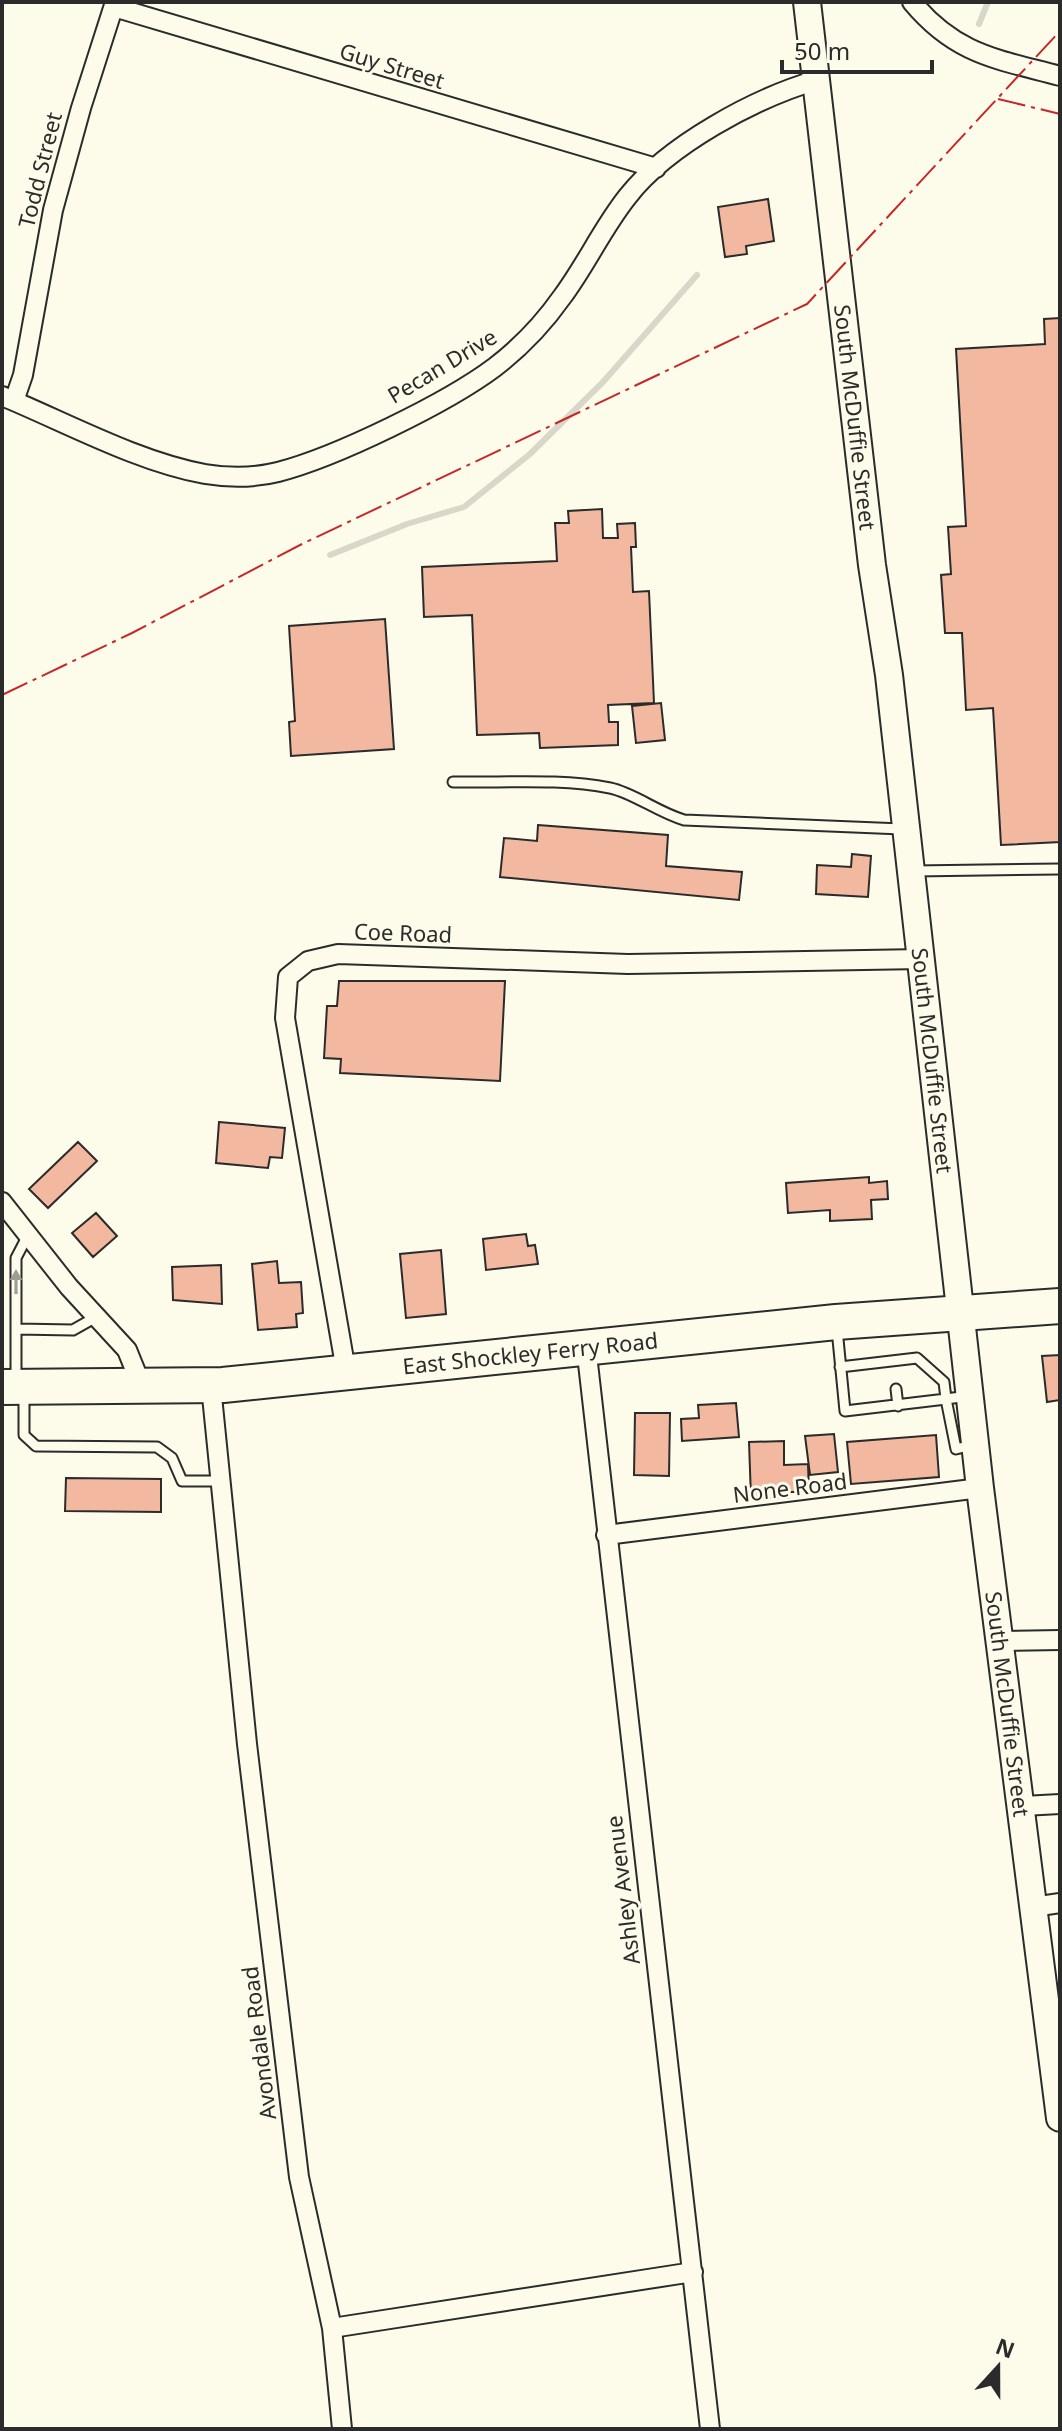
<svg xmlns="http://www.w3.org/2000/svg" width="1062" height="2431" viewBox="0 0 1062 2431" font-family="'Noto Sans',sans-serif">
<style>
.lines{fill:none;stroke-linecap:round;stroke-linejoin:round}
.stream{stroke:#d8d7c9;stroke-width:6}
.building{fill:#f2b8a0;stroke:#2b2b2b;stroke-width:2}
.lane-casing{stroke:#2b2b2b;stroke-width:13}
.street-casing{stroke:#2b2b2b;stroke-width:22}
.secondary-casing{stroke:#2b2b2b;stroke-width:30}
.highway-casing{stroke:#2b2b2b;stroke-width:38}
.lane{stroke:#fdfbea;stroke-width:9}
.street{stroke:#fdfbea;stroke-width:18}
.secondary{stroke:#fdfbea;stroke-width:26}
.highway{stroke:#fdfbea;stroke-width:34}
.power{stroke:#c62828;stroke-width:2;stroke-dasharray:28 6 4 6;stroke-linecap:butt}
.oneway{fill:#9e9d94}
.labels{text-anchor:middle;stroke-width:6;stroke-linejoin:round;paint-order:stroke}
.street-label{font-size:22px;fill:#2b2b2b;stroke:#fdfbea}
</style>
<rect width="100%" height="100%" fill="#fdfbea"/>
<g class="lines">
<!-- stream -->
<path class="stream" d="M979,24L988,2
M330,555L407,524L464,507L530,454L603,382L697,275"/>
</g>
<!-- building -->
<path class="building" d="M768,199L774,241L746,246L747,254L725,257L718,207Z
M1060,318V842L1001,845L993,708L966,710L962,633H945L941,575L951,574L948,527L966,526L956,349L1045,344L1044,319Z
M602,509L603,538H618L617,524L635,523L636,547H631L633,592L649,591L654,703L608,705L609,722H618V745L540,748L539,733L477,735L472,615L424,617L422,567L557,561L555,523H569L568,511Z
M385,619L394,749L291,756L289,722L295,721L289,626Z
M661,703L665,740L636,743L632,706Z
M538,825L668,835L666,866L742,872L739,900L500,877L504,838L537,841Z
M852,854L871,856L868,897L816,894L817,865L851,867Z
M339,981H505L500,1081L340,1073L341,1059L324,1058L327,1006H337Z
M219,1122L285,1128L282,1158L270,1157L268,1168L216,1163Z
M78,1142L97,1161L48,1208L29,1189Z
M869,1177V1183L887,1181L888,1199L871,1200L872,1219L830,1221V1210L788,1213L786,1183Z
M96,1213L117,1236L93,1257L72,1233Z
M526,1234L528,1246L535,1245L538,1264L486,1270L483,1239Z
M441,1250L446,1314L406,1318L400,1254Z
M277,1261L279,1283L301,1282L303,1313L296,1314L297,1327L258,1330L252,1264Z
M221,1265L222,1304L173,1300L172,1267Z
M1060,1355V1400L1047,1402L1042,1356Z
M736,1403L739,1437L682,1441L681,1419L699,1418L698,1405Z
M635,1413H670L669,1476L634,1475Z
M834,1434L838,1472L810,1475L805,1436Z
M936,1435L939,1477L851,1484L847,1442Z
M784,1441V1465L808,1464L809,1492H788V1498H751L749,1442Z
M66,1478L161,1479V1512L65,1511Z"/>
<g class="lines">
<!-- lane casing -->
<g class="lane-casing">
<path id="lane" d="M453,782C504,783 559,778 610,788C634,793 657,812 684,820L902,829
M914,871L1060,869
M17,1329L73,1330L96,1317
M837,1329L845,1411L946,1399L944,1382L917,1358L840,1367
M16,1380V1258L28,1235
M896,1389L898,1406
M24,1395V1435L36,1446L157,1447L172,1458L182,1481H221
M968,1396L946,1399L956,1449L972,1445"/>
</g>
<!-- street casing -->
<g class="street-casing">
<path id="street" d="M912,2C956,55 997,59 1060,76
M114,7L656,168
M2,396C65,422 138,462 205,474C229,478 254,478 278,472C336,457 447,403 495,367C521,347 543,324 562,297C586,265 603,227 628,196C668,145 755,98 817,80
M14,401L23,375L53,210L81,108L115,2
M2,1202L69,1287L127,1350L142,1387
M586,1346L710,2429
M346,1371L285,1018L288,977L308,961L338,954L628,964L922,959
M211,1386L247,1744L299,2177L332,2328L342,2429
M606,1535L980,1488
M1001,1641L1060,1640
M1023,1806L1060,1804
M1033,1907L1060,1903
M332,2328L693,2272"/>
</g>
<!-- secondary casing -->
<g class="secondary-casing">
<g id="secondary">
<path id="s1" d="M807,2L872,565L889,675L980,1488L1060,2118"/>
</g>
</g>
<!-- highway casing -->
<g class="highway-casing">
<g id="highway">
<path id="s2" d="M2,1387L223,1385L836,1322L1060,1306"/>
</g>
</g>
<!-- lane -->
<use href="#lane" class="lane"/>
<!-- street -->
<use href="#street" class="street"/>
<!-- secondary -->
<use href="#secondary" class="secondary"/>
<!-- highway -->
<use href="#highway" class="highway"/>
<!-- power -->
<path class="power" d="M998,99L1060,114
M2,695L132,633L302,544L807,304L1060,31"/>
</g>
<!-- one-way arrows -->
<defs><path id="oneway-solid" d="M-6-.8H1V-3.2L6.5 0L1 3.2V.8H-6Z" transform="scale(2)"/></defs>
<use class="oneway" href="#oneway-solid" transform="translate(16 1282) rotate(-90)"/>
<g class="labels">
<!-- street labels -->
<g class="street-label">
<text transform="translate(392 66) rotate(17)" y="8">Guy Street</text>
<text transform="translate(40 170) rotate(-76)" y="8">Todd Street</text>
<text transform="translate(442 366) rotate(-31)" y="8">Pecan Drive</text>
<text dy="8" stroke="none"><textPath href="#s1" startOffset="418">South McDuffie Street</textPath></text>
<text transform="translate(403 933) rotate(2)" y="8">Coe Road</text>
<text dy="8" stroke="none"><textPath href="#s1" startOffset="1066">South McDuffie Street</textPath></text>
<text dy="8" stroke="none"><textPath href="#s2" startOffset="530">East Shockley Ferry Road</textPath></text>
<text transform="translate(790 1488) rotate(-7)" y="8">None Road</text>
<text dy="8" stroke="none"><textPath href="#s1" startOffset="1714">South McDuffie Street</textPath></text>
<text transform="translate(623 1890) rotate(-97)" y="8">Ashley Avenue</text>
<text transform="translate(259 2043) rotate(-97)" y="8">Avondale Road</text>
</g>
</g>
<!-- border -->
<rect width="1062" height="2431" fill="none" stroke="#2b2b2b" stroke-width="8"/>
<!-- north arrow -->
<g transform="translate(998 2367) rotate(21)" stroke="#fdfbea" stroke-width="6" paint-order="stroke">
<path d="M0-6L14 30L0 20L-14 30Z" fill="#2b2b2b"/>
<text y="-12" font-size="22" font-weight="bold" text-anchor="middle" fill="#2b2b2b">N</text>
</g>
<!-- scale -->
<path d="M782 60v12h150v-12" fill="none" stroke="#2b2b2b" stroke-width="4"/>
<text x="794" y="60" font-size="24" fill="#2b2b2b" stroke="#fdfbea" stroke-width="6" paint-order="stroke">50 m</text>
</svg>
